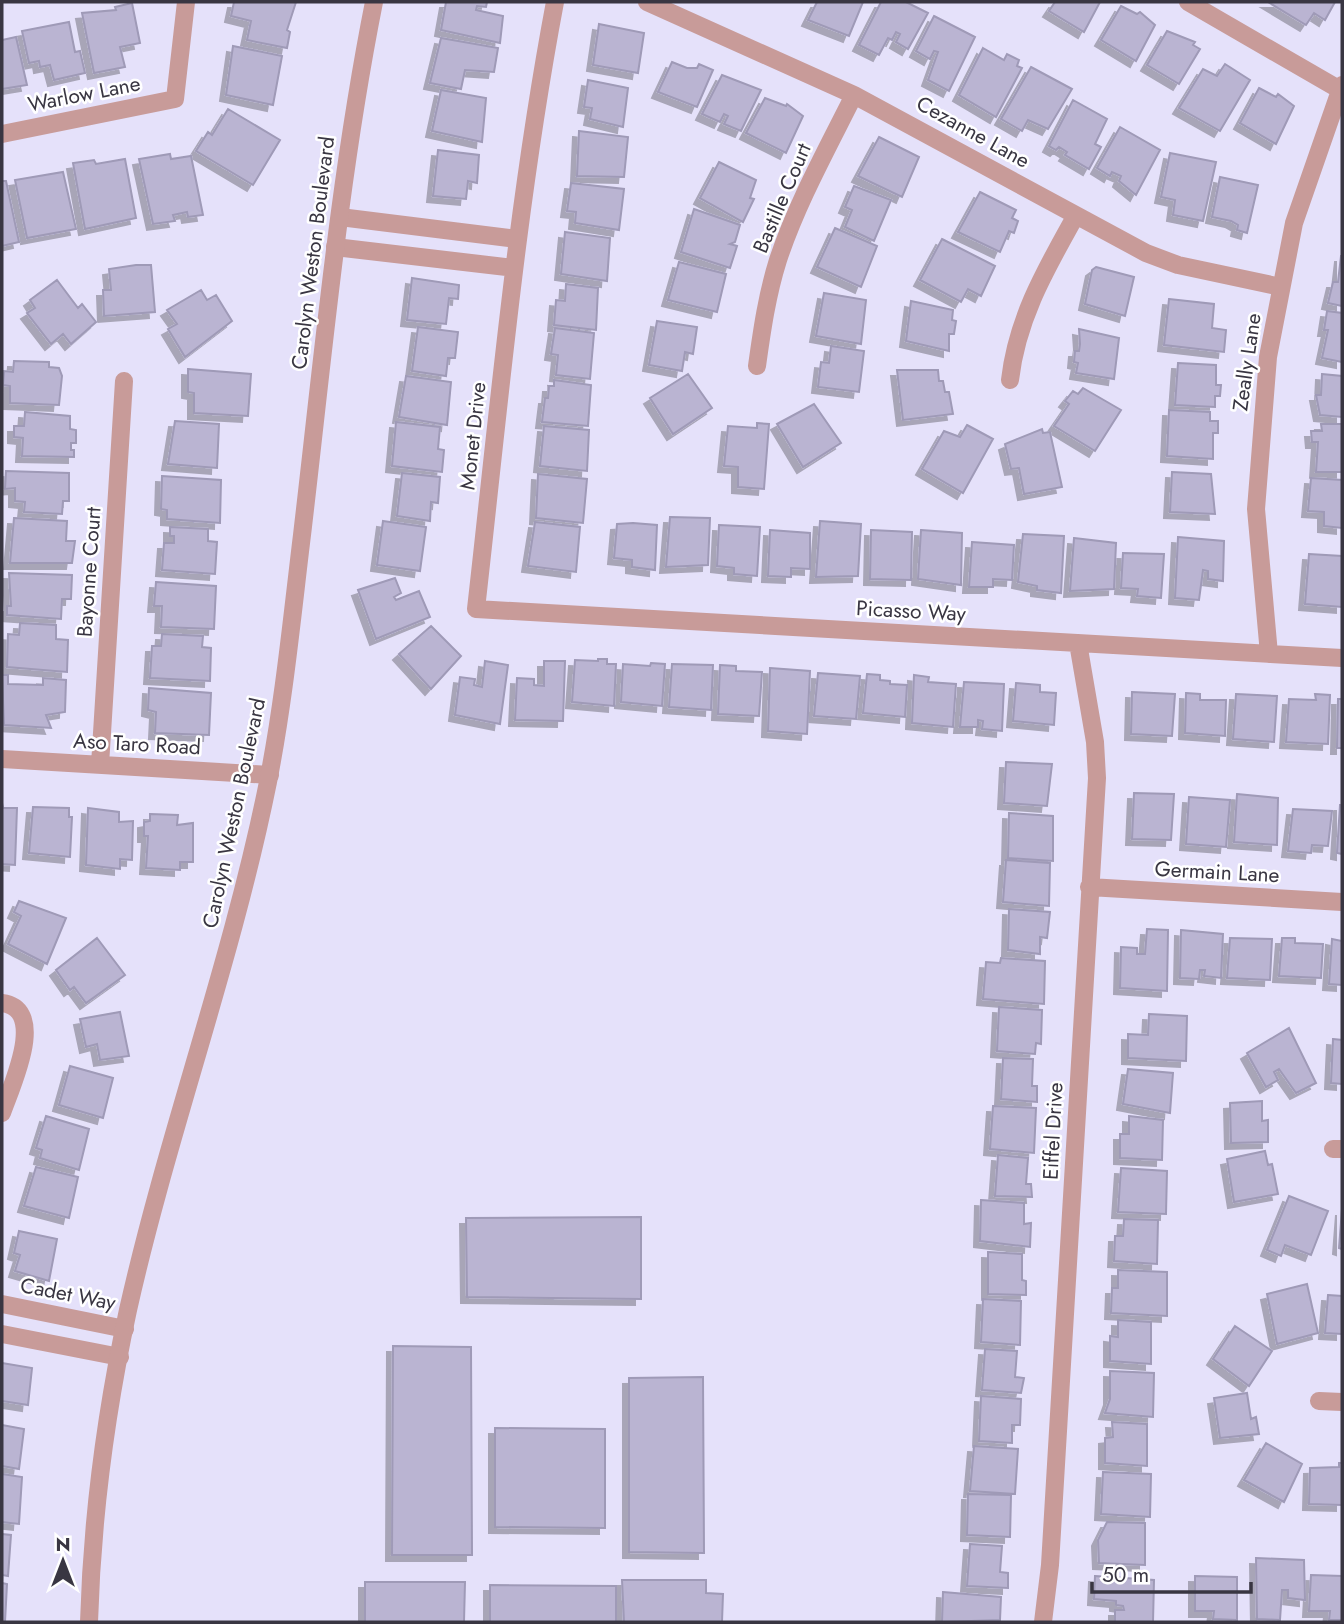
<svg xmlns="http://www.w3.org/2000/svg" width="1344" height="1624" viewBox="0 0 1344 1624" font-family="Jost,sans-serif">
<style>
.building{fill:#bab4d2;stroke:#9f9ab7;stroke-width:2;filter:url(#shadow)}
.lines{fill:none;stroke-linecap:round;stroke-linejoin:round}
.minor{stroke:#c89b99;stroke-width:18}
.tertiary{stroke:#c89b99;stroke-width:18}
.labels{text-anchor:middle;stroke-width:5;stroke-linejoin:round;paint-order:stroke}
.street-label{font-size:21px;fill:#393642;stroke:#fff}
</style>
<defs>
<filter id="shadow"><feDropShadow dx="-6" dy="6" stdDeviation="0" flood-color="#0004"/></filter>
</defs>
<rect width="100%" height="100%" fill="#e5e1fa"/>
<!-- building -->
<path class="building" d="M234,2H296L287,30L290,32L287,48L247,40L251,21L231,16Z
M446,2H487L486,7L477,6L476,10L503,16L500,43L441,30Z
M817,2H863L849,36L808,20Z
M881,2H906L928,13L908,49L896,42L900,34L896,32L892,40L888,38L879,55L859,45Z
M1055,2H1100L1084,32L1049,11Z
M1268,2H1335L1325,20L1314,13L1306,25Z
M132,3L140,43L120,47L125,67L94,73L82,13L116,10L115,7Z
M1121,6L1137,14L1140,12L1155,25L1136,61L1101,40Z
M934,16L975,37L949,91L928,80L938,52L934,51L930,59L916,51Z
M69,22L75,52L80,51L85,73L54,80L50,65L40,67L39,61L29,63L22,31Z
M599,24L644,33L638,73L593,65Z
M1167,31L1195,42L1193,45L1200,49L1179,84L1147,65Z
M16,37L27,85L2,89V40Z
M441,38L498,48L494,72L465,70L461,89L430,83Z
M233,46L282,56L273,105L226,95Z
M983,48L1004,60L1007,54L1019,60L1017,66L1022,68L996,117L959,95Z
M672,62L687,68H697L699,64L713,70L697,107L658,92Z
M1225,64L1250,80L1220,131L1179,108L1203,69L1217,76Z
M1031,67L1072,89L1048,129L1028,120L1022,131L1001,119Z
M722,75L761,90L741,131L724,124L728,116L724,114L720,122L702,114Z
M588,80L628,88L623,127L590,119L592,108L584,107Z
M1259,88L1276,97L1278,94L1294,106L1276,144L1240,123Z
M441,90L486,98L482,142L432,131Z
M765,98L786,106L787,104L803,116L786,153L746,133Z
M1073,100L1107,119L1095,144L1101,147L1089,169L1065,155L1067,152L1059,147L1056,150L1049,146Z
M228,109L280,140L253,185L196,151L208,132L212,135Z
M1120,127L1160,150L1136,195L1119,181L1121,176L1112,172L1110,176L1097,168Z
M579,131L628,137L624,177L577,176Z
M879,137L919,157L902,197L858,176Z
M438,150L479,155L477,183L468,181L466,199L433,196Z
M1170,153L1216,162L1203,221L1173,215L1175,200L1161,197Z
M170,154L171,159L191,156L203,215L188,217L187,212L173,215L175,221L153,224L139,159Z
M125,159L136,218L85,229L73,163L94,160L96,164Z
M719,162L756,180L750,198L754,199L743,222L700,198Z
M63,172L76,229L27,238L15,180Z
M1220,177L1258,185L1247,233L1237,230L1238,225L1231,221L1212,217Z
M2,181H6L19,242L2,246Z
M571,183L624,189L619,230L575,223L576,212L567,211Z
M854,186L891,200L874,241L845,227L852,210L845,207Z
M980,192L1016,210L1012,218L1018,221L1014,233L1009,231L1000,252L958,232Z
M694,209L740,225L735,242L730,244L737,246L730,268L681,252Z
M835,228L877,246L861,287L817,267Z
M565,232L610,238L607,281L561,274Z
M942,239L995,266L981,296L968,289L961,302L920,280Z
M1341,256H1342V306L1328,303L1333,282H1338Z
M679,262L726,274L717,312L668,300Z
M136,265H151L155,312L104,316L103,290H111L109,269Z
M1096,267L1134,277L1125,316L1085,304L1092,270Z
M412,278L459,285L458,299L449,298L446,324L407,320Z
M57,280L78,308L82,304L96,322L71,344L63,334L51,344L27,313L35,308L30,300Z
M566,284L598,288L596,330L554,325L556,300L565,301Z
M201,290L207,300L216,295L232,321L185,357L168,329L177,324L167,310Z
M824,293L866,300L861,344L816,336Z
M1169,299L1214,304L1212,328L1226,330L1224,352L1164,345Z
M911,301L953,310L952,320L956,321L954,334H949V351L906,341Z
M1327,311L1342,313V362L1322,358L1328,330H1324Z
M657,321L697,327L693,354L685,352L682,371L649,365Z
M418,327L458,332L455,358H448L446,376L412,371Z
M555,328L594,333L590,379L556,375L558,355L551,354Z
M1079,329L1119,338L1114,379L1076,373L1078,363L1074,362L1075,351H1079L1080,344Z
M831,346L864,351L859,392L818,387L821,362L829,363Z
M14,361L49,362V367L59,368L62,376L59,405L10,403V386L3,385L4,371L13,372Z
M1178,363L1216,365V385H1221L1220,396H1215V407L1175,405Z
M188,369L251,374L248,416L194,413V393L188,392Z
M897,370H938L939,381H943L945,392H949L953,414L903,420Z
M688,374L712,408L673,434L650,398Z
M1322,374L1342,376V417L1320,415L1316,395H1321Z
M406,376L451,382L447,425L399,417Z
M554,380L591,385L588,426L542,422L545,398H548L549,386H554Z
M1083,388L1121,410L1095,451L1054,426L1069,404L1065,401L1073,391L1078,394Z
M814,404L841,443L803,467L777,424Z
M1169,410L1210,412V421H1218V433H1213V459L1167,456Z
M25,412L70,416V429L76,430V443H71V450H74V457L22,456L23,438L14,437V426H24Z
M175,421L219,424L217,468L168,464Z
M396,422L440,427L438,449L444,450L442,472L392,466Z
M757,423L769,424L764,489L738,487V467L724,466L728,426L757,428Z
M1321,424H1342V472H1316L1318,442H1312L1311,431H1322Z
M967,425L993,439L963,493L922,469L944,431L960,437Z
M544,426L589,430L587,471L540,466Z
M1042,429L1043,433L1050,432L1062,487L1024,494L1019,468L1011,469L1005,444Z
M6,471L69,473V501H63L62,514L24,512L25,502L15,501V488L5,489Z
M1172,472L1211,474L1215,514L1170,512Z
M402,473L440,477L438,503L431,502L430,521L397,516Z
M538,474L587,479L583,523L536,518Z
M162,476L221,480L220,523L167,519V510L161,509Z
M1311,478L1342,480V528L1324,526V512L1308,511Z
M670,517L710,518L708,565L666,567Z
M14,518L67,521L66,541H75L72,563H10Z
M383,521L426,527L420,571L377,565Z
M820,521L861,524L858,576L816,577Z
M535,522L580,527L576,572L528,566Z
M633,523L657,525L655,570L632,567V560L614,558L617,524Z
M719,525L760,527L757,576L734,574V568L717,566Z
M170,527L208,529V541L217,542L215,574L162,570L164,543H174V536H170Z
M770,530L810,533V569L791,568V577L768,576Z
M871,530L912,532L911,580L870,579Z
M921,530L962,533L961,585L918,579Z
M1023,534L1064,536L1061,593L1037,590V586L1018,582Z
M1178,537L1224,541L1223,581L1208,579V571L1203,570L1199,600L1175,598Z
M1074,538L1116,543L1114,589L1070,591Z
M972,542L1014,545L1012,580L993,579V587H969Z
M1123,553L1164,554L1161,598L1137,596L1138,589L1121,588Z
M1309,554L1342,556V607L1305,604Z
M9,573L72,575L71,599H62L61,619L7,615V606H11Z
M395,578L401,593L394,597L396,600L419,591L430,617L376,639L358,590Z
M156,582L216,586L214,629L161,627L162,606H154Z
M20,623L56,625V639L68,640L67,672L7,667L8,634L19,635Z
M431,626L461,656L431,689L399,654Z
M162,634L203,636L202,647L211,648L210,681L150,678L152,646H161Z
M598,659H607V664H616L614,706L572,702L575,660L598,661Z
M485,661L508,665L500,724L455,715L460,677L475,679L474,685L482,687Z
M544,661H565L563,721L515,720L517,678L534,679V685L544,686Z
M651,663L665,664L662,706L621,702L623,664L650,666Z
M672,664L713,665L711,710L669,707Z
M720,665L736,666V671L762,672L759,716L718,714Z
M770,668L810,671L807,734L768,731Z
M818,673L860,676L856,719L814,716Z
M867,674L880,675V680L890,681V684L907,685L905,717L863,713Z
M2,675H8V684L43,685V678L66,680L65,712L46,715L51,728L4,725Z
M914,675L929,677L928,682L956,684L953,727L912,723Z
M964,682L1004,684L1002,731L982,729L983,721L978,720V727H960Z
M1016,683L1040,685V692L1056,693L1054,725L1013,721Z
M149,688L211,693L209,735L155,733L156,712L148,710Z
M1132,692L1175,694L1172,736L1131,734Z
M1186,693L1200,694V700H1226L1225,736L1185,733Z
M1236,694L1277,696L1274,742L1233,739Z
M1315,694L1330,695L1328,744L1286,742L1289,699L1316,700Z
M1338,699H1342V748H1337Z
M1006,762L1052,764L1047,806L1004,803Z
M1134,793L1174,794L1171,840L1132,839Z
M1237,794L1278,798L1277,845L1234,842Z
M1189,797L1230,800L1226,847L1186,844Z
M2,803L3,808H17L15,865L2,864Z
M1340,805H1342V854L1337,853Z
M33,807L69,808V817H72L70,857L29,853Z
M88,808L119,812V822L133,821L132,860L120,859V869L86,865Z
M1293,809L1332,811L1328,846L1312,845L1311,853L1288,851Z
M1009,813L1053,816V861L1008,858Z
M150,814L178,815L177,825L193,823V862H180V870L146,868L148,836H144V822L150,821Z
M1006,860L1050,863L1049,906L1003,902Z
M19,901L66,918L47,964L8,944L21,916L14,912Z
M1009,909L1050,912L1047,938L1040,937V954L1008,950Z
M1147,929L1168,930L1167,991L1120,988L1121,947L1137,948V954H1145Z
M1181,930L1223,934L1221,978L1204,976L1205,970H1200L1199,979L1180,978Z
M97,938L125,975L86,1003L74,987L70,990L56,970Z
M1230,938L1272,939L1270,980L1227,978Z
M1282,938H1295V943L1323,944L1321,978L1279,976Z
M1332,939L1342,941V985L1329,984Z
M1001,958L1045,961L1044,1004L983,999L986,962L1000,963Z
M999,1007L1042,1010L1041,1044L1036,1043L1035,1054L997,1051Z
M120,1012L129,1056L100,1060L97,1044L86,1047L80,1019Z
M1149,1014L1187,1016L1186,1061L1128,1058V1034L1148,1035Z
M1289,1028L1316,1083L1296,1093L1279,1069L1274,1072L1278,1080L1266,1087L1247,1053Z
M1333,1039L1342,1040V1084L1331,1083Z
M1003,1058L1033,1059L1032,1086H1037V1102L1001,1099Z
M70,1066L113,1078L103,1118L59,1105Z
M1128,1069L1173,1073L1170,1113L1123,1104Z
M1262,1101V1121L1268,1120V1142L1231,1143L1230,1103Z
M993,1106L1036,1108L1034,1153L990,1149Z
M46,1116L89,1129L79,1170L40,1158L42,1150L36,1148Z
M1129,1116L1163,1120L1162,1160L1120,1158V1134H1129Z
M1265,1151L1268,1165L1272,1164L1278,1194L1234,1202L1227,1159Z
M998,1155L1028,1158L1026,1184H1031L1032,1197L995,1196Z
M36,1167L78,1177L69,1218L24,1206Z
M1121,1168L1167,1171L1166,1214L1118,1212Z
M1289,1196L1328,1211L1311,1255L1285,1245L1281,1256L1267,1250Z
M981,1200L1024,1203V1224L1031,1223L1030,1247L980,1241Z
M1342,1209V1249L1339,1248Z
M641,1217V1299L467,1297L466,1218Z
M1124,1219L1158,1220L1157,1264L1114,1261L1115,1236H1123Z
M19,1231L57,1239L49,1281L15,1271L20,1255L14,1253Z
M988,1252L1022,1254V1280L1026,1281V1295L988,1294Z
M1118,1270L1167,1272V1316L1111,1313L1112,1288H1118Z
M1307,1284L1318,1333L1277,1344L1267,1294Z
M1328,1295L1342,1296V1334L1325,1333Z
M983,1299L1021,1301L1020,1345L981,1342Z
M1118,1320L1151,1322V1364L1110,1361V1336L1118,1337Z
M1235,1326L1272,1351L1249,1386L1213,1359Z
M393,1346L471,1347L472,1555H392Z
M985,1349L1017,1351L1015,1377L1024,1378L1021,1393L982,1390Z
M2,1363L32,1368L28,1405L2,1401Z
M1110,1371L1154,1373L1153,1417L1105,1413L1110,1399Z
M703,1377L704,1553L629,1552V1378Z
M1247,1393L1251,1419L1256,1417L1259,1434L1220,1438L1214,1398Z
M981,1396L1021,1399L1020,1425H1012V1443L979,1441Z
M1112,1422L1147,1424V1466L1105,1463V1438L1113,1437Z
M2,1425L24,1429L19,1469L2,1466Z
M495,1428L605,1429V1528L495,1527Z
M1266,1443L1302,1464L1284,1502L1244,1480Z
M974,1446L1018,1449L1015,1494L970,1491Z
M1339,1463H1342V1505L1309,1504L1310,1468L1339,1467Z
M1103,1472L1151,1474L1150,1517L1101,1514Z
M2,1474L22,1477L19,1524L2,1522Z
M968,1494L1011,1495L1010,1537L967,1535Z
M1107,1522L1145,1523V1565L1099,1563L1098,1540Z
M2,1534L11,1535L8,1576L2,1575Z
M970,1544L1002,1546L1000,1572L1008,1573V1588L967,1586Z
M1256,1558L1304,1560L1305,1600L1288,1598V1590H1282L1280,1620L1257,1619Z
M1311,1575L1342,1576V1620H1329L1330,1611H1309Z
M1095,1576L1154,1580L1153,1622H1115V1610H1124L1123,1606L1116,1605V1601L1094,1599Z
M1195,1576L1237,1577V1620L1213,1619L1214,1611H1195Z
M622,1580H706V1593L723,1594L722,1622H624Z
M365,1582H465L464,1622H365Z
M2,1583L7,1584L5,1622H2Z
M490,1585L616,1586V1622H490Z
M943,1592L1001,1597L1000,1620L942,1622Z"/>
<g class="lines">
<!-- minor -->
<path class="minor" d="M555,2C517,203 499,406 476,609L1342,658
M647,2L854,95L1146,253L1178,265L1281,287
M1188,2L1342,91
M2,134L175,99L186,2
M340,217L517,239
M335,247L514,268
M757,366C762,330 767,295 778,260C797,203 827,149 854,95
M1010,380C1017,318 1046,269 1076,215
M1269,654L1256,509L1268,357L1294,223L1342,85
M2,759L270,775
M100,765L124,381
M1089,887L1342,902
M2,1003C49,1009 10,1089 2,1113
M1333,1149H1342
M2,1304L125,1329
M2,1334L120,1357
M1319,1401L1342,1402
M1043,1622L1050,1565L1097,778L1095,742L1078,643"/>
<!-- tertiary -->
<path class="tertiary" d="M89,1622C92,1518 106,1412 128,1310C168,1132 232,961 268,782C284,701 292,617 302,535C323,357 339,178 374,2"/>
</g>
<g class="labels">
<!-- street labels -->
<g class="street-label">
<text transform="translate(84 94) rotate(-11)" y="7">Warlow Lane</text>
<text transform="translate(973 132) rotate(29)" y="7">Cezanne Lane</text>
<text transform="translate(782 198) rotate(-67)" y="7">Bastille Court</text>
<text transform="translate(313 253) rotate(-83)" y="7">Carolyn Weston Boulevard</text>
<text transform="translate(1247 362) rotate(-82)" y="7">Zeally Lane</text>
<text transform="translate(473 436) rotate(-84)" y="7">Monet Drive</text>
<text transform="translate(89 572) rotate(-86)" y="7">Bayonne Court</text>
<text transform="translate(911 611) rotate(3)" y="7">Picasso Way</text>
<text transform="translate(137 744) rotate(3)" y="7">Aso Taro Road</text>
<text transform="translate(234 813) rotate(-78)" y="7">Carolyn Weston Boulevard</text>
<text transform="translate(1217 872) rotate(3)" y="7">Germain Lane</text>
<text transform="translate(1053 1131) rotate(-87)" y="7">Eiffel Drive</text>
<text transform="translate(68 1294) rotate(11)" y="7">Cadet Way</text>
</g>
</g>
<!-- border -->
<rect width="1344" height="1624" fill="none" stroke="#393642" stroke-width="7"/>
<!-- north arrow -->
<g transform="translate(63 1561)" stroke="#ffffff" stroke-width="5" paint-order="stroke">
<path d="M0-5L12 26L0 18L-12 26Z" fill="#393642"/>
<text y="-10" font-size="19" font-weight="bold" text-anchor="middle" fill="#393642">N</text>
</g>
<!-- scale -->
<path d="M1092 1582v10h159v-10" fill="none" stroke="#393642" stroke-width="3.5"/>
<text x="1102" y="1582" font-size="21" fill="#393642" stroke="#ffffff" stroke-width="5" paint-order="stroke">50 m</text>
</svg>
